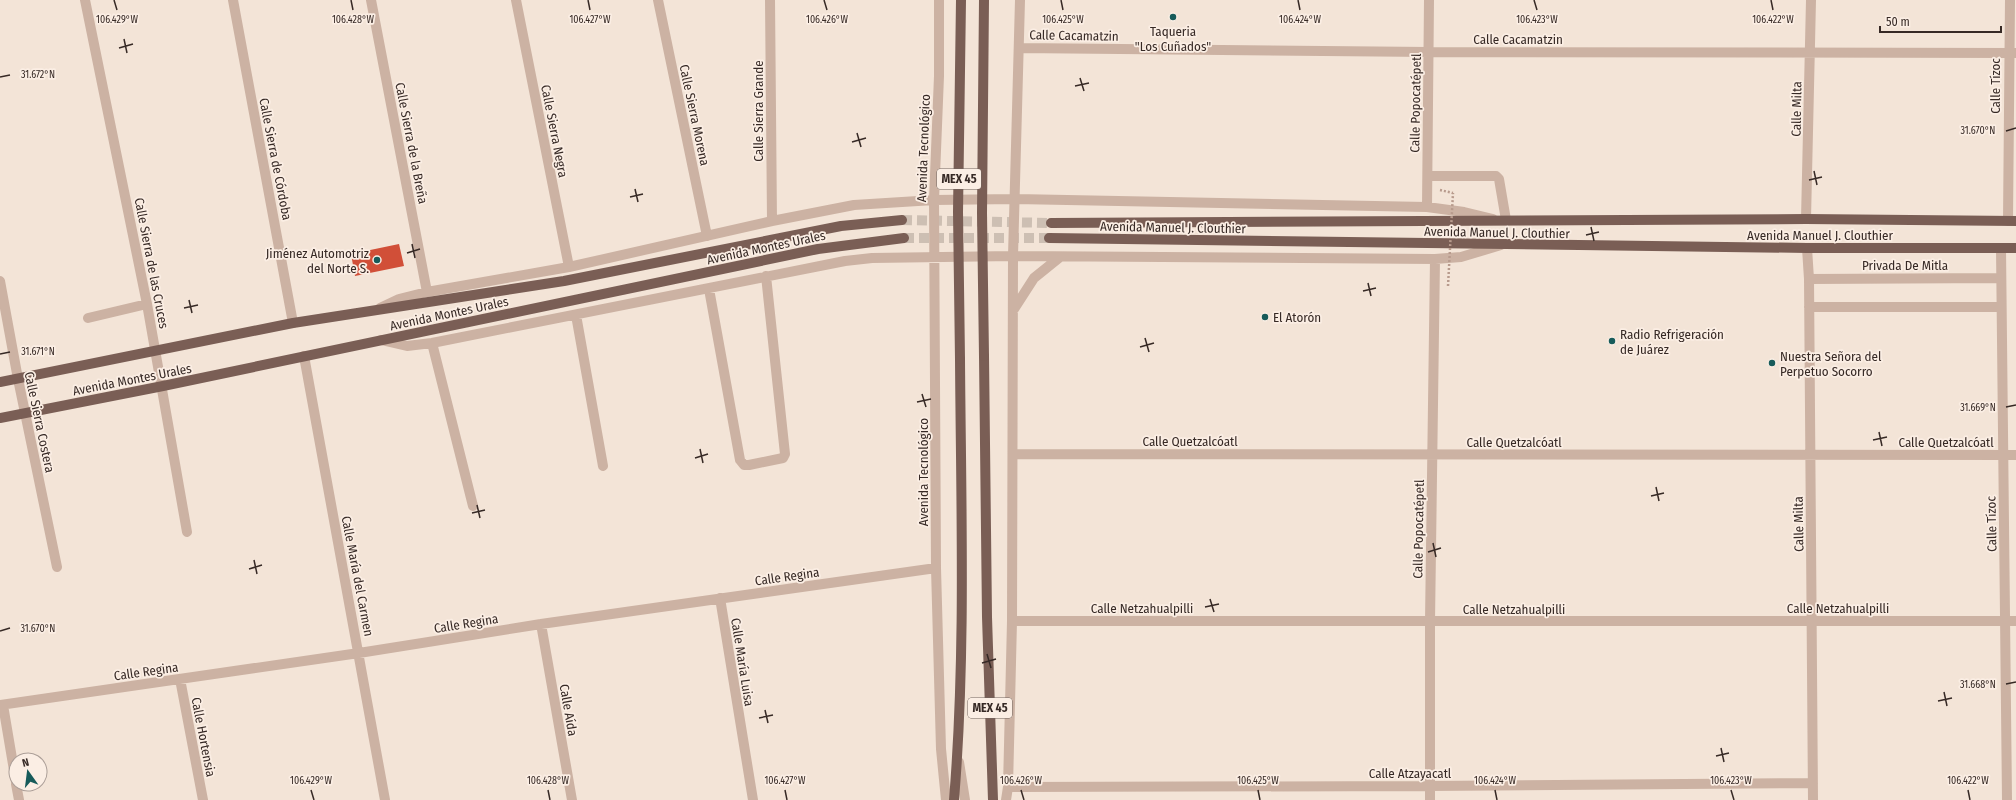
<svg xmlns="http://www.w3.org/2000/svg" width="2016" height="800" viewBox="0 0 2016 800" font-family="'Fira Sans Condensed',sans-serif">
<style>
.building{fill:#d14f38}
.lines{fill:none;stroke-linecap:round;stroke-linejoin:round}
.major-tunnel{stroke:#cdbfb3;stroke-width:10;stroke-dasharray:10 5;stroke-linecap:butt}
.path{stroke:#b89b8d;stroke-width:2.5;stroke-dasharray:2 2;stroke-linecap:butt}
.minor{stroke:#ccb2a3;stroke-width:10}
.major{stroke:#7a5e55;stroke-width:10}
.path-bridge{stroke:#b89b8d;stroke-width:2.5;stroke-dasharray:2 2;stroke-linecap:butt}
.major-bridge{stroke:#7a5e55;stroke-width:10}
.ticks{fill:none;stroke:#362925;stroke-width:1.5}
.poi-dot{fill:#175b5a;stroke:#fbeee4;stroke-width:1.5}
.labels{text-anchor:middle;stroke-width:3.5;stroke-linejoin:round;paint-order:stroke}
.shield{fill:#fbeee4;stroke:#71645e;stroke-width:1}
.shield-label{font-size:12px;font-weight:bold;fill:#362925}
.poi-label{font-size:13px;fill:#362925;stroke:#fbeee4;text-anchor:start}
.street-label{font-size:13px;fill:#362925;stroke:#fbeee4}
.ticks-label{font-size:10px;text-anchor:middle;fill:#362925;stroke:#fbeee4;stroke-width:3.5;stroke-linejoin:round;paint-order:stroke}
</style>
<rect width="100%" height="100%" fill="#f3e4d7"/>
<!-- building -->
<path class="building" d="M399,244L404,266L355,276L351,254Z"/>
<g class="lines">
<!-- major-tunnel -->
<path class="major-tunnel" d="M902,220L1051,223
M904,238H1049"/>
<!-- path -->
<path class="path" d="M1440,190L1453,193"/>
<!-- minor -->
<path class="minor" d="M85,0L147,304L187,532
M233,0L293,323
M371,0L427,292
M516,0L569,267
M658,0L707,236
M770,0L772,221
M939,0V76L934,200L936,568L941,749L946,800
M1019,48L1429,52L2016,53
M1428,176H1496L1499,179L1506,220
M1427,207L1429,0
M1806,219L1811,0
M2008,221L2010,0
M1807,248L1809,279L1813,800
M2001,248L2007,800
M1809,279L2001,278
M0,281L18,379L57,567
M709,289L740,460L744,465H749L783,458L785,454L766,276
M1809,307H2001
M380,308L399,299L427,292L569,267L772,221L854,205L934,200L1015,199L1427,207L1464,212L1493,219
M1014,309L1034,278L1060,257
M576,315L603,466
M88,318L147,304
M381,340L407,346L432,343L845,261L872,258L1013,256L1435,259L1461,257L1501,245
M432,343L473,506
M304,356L385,800
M1013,454L2016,455
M720,598L753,800
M1012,621H2016
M541,624L572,800
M180,679L203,800
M0,705L359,653L541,624L936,568
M3,705L16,782
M959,762L965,800
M16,784L19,800
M1008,787L1430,786L1813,783
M1006,800L1008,787L1012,621L1013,256L1020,0
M1430,800V622L1435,259"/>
<!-- major -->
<path class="major" d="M1051,223L1806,219L2016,221
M1049,238L1807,248H2016
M984,356L987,617L993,800
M0,382L293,323L564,281L841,226L902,220
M0,418L163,386L818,249L904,238
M954,800C966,653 961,506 960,359"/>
<!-- path-bridge -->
<path class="path-bridge" d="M1448,286L1453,193"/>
<!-- major-bridge -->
<path class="major-bridge" d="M984,0L982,213L984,356
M960,359L958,212L961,0"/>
</g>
<!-- ticks -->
<path class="ticks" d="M114,0L117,10M351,0L353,10M588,0L590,10M824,0L827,10M1061,0L1063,10M1298,0L1300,10M1534,0L1537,10M1771,0L1773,10M124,39L127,53M119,48L133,44M0,77L10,75M1080,78L1084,91M1075,86L1089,83M2006,131L2016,128M857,133L861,147M852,142L866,138M1814,171L1817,185M1809,180L1822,177M635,189L638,202M630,197L643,194M1591,227L1594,241M1586,235L1599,232M412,244L415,258M407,253L420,249M1368,283L1371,296M1363,291L1376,288M189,300L192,313M184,308L198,305M1145,338L1149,352M1140,347L1154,343M0,354L10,352M922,394L926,407M917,402L931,399M2006,407L2016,405M1879,432L1882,446M1873,440L1887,437M700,449L703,463M695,458L708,454M1656,487L1659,501M1651,496L1664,493M477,505L480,518M472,513L485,510M1433,543L1436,557M1428,552L1441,548M254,560L257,574M249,569L262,565M1210,599L1214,612M1205,607L1219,604M0,631L10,628M987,654L991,668M982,663L996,659M2006,684L2016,682M1944,692L1947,706M1938,701L1952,698M765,710L768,723M759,718L773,715M1721,748L1724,762M1716,756L1729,753M311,790L314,800M548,790L550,800M785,790L787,800M1021,790L1024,800M1258,790L1260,800M1495,790L1497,800M1731,790L1734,800M1968,790L1970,800"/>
<!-- markers -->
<g class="poi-dot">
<circle cx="1173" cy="17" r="4"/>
<circle cx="377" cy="260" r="4"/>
<circle cx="1265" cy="317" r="4"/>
<circle cx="1612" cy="341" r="4"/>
<circle cx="1772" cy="363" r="4"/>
</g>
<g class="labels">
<!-- shield labels -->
<g class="shield">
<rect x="937" y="169" width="44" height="20" rx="3"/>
<rect x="968" y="698" width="44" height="20" rx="3"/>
</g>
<g class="shield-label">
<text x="959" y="183">MEX 45</text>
<text x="990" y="712">MEX 45</text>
</g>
<!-- poi labels -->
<g class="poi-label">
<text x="1173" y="36" text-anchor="middle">Taqueria<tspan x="1173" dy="15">"Los Cuñados"</tspan></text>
<text x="369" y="258" text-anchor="end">Jiménez Automotriz<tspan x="369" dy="15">del Norte S.</tspan></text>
<text x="1273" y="322">El Atorón</text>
<text x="1620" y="339">Radio Refrigeración<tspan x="1620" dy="15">de Juárez</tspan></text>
<text x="1780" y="361">Nuestra Señora del<tspan x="1780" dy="15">Perpetuo Socorro</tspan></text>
</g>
<!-- street labels -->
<g class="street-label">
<text transform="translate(1074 35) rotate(1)" y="5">Calle Cacamatzin</text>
<text x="1518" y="44">Calle Cacamatzin</text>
<text transform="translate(1995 86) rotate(-90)" y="5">Calle Tízoc</text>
<text transform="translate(1415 103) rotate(-89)" y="5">Calle Popocatépetl</text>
<text transform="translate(1796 109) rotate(-89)" y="5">Calle Milta</text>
<text transform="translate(758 111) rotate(-90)" y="5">Calle Sierra Grande</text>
<text transform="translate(695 115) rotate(78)" y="5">Calle Sierra Morena</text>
<text transform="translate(555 131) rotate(79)" y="5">Calle Sierra Negra</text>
<text transform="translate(412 143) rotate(79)" y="5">Calle Sierra de la Breña</text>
<text transform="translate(923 148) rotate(-88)" y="5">Avenida Tecnológico</text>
<text transform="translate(276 159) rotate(79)" y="5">Calle Sierra de Córdoba</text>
<text transform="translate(1173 227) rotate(1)" y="5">Avenida Manuel J. Clouthier</text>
<text transform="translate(1497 232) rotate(1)" y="5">Avenida Manuel J. Clouthier</text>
<text x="1820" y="240">Avenida Manuel J. Clouthier</text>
<text transform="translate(766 247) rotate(-12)" y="5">Avenida Montes Urales</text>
<text transform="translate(152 263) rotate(79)" y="5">Calle Sierra de las Cruces</text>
<text x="1905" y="270">Privada De Mitla</text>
<text transform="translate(449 313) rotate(-12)" y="5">Avenida Montes Urales</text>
<text transform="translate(132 379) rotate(-11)" y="5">Avenida Montes Urales</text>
<text transform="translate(40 422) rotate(78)" y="5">Calle Sierra Costera</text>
<text x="1190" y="446">Calle Quetzalcóatl</text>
<text x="1514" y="447">Calle Quetzalcóatl</text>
<text x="1946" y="447">Calle Quetzalcóatl</text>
<text transform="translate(923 472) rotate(-90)" y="5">Avenida Tecnológico</text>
<text transform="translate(1798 524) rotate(-91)" y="5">Calle Milta</text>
<text transform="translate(1991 524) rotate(-91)" y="5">Calle Tízoc</text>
<text transform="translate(1418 529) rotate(-89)" y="5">Calle Popocatépetl</text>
<text transform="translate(358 576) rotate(79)" y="5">Calle María del Carmen</text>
<text transform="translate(787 576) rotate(-8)" y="5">Calle Regina</text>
<text x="1142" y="613">Calle Netzahualpilli</text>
<text x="1838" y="613">Calle Netzahualpilli</text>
<text x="1514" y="614">Calle Netzahualpilli</text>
<text transform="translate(466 623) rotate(-9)" y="5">Calle Regina</text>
<text transform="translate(743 662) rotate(81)" y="5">Calle María Luisa</text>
<text transform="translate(146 671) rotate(-8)" y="5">Calle Regina</text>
<text transform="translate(569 710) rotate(80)" y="5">Calle Aída</text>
<text transform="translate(204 737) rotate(79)" y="5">Calle Hortensia</text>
<text x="1410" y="778">Calle Atzayacatl</text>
</g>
</g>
<g class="ticks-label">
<text x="117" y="23">106.429°W</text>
<text x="827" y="23">106.426°W</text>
<text x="1063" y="23">106.425°W</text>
<text x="1537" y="23">106.423°W</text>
<text x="1773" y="23">106.422°W</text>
<text x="353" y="23">106.428°W</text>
<text x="590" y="23">106.427°W</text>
<text x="1300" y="23">106.424°W</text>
<text x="38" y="78">31.672°N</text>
<text x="1978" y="134">31.670°N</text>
<text x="38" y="355">31.671°N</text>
<text x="1978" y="411">31.669°N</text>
<text x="38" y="632">31.670°N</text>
<text x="1978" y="688">31.668°N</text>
<text x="311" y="784">106.429°W</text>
<text x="548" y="784">106.428°W</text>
<text x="785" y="784">106.427°W</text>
<text x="1021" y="784">106.426°W</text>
<text x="1258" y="784">106.425°W</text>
<text x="1495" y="784">106.424°W</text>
<text x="1731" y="784">106.423°W</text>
<text x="1968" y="784">106.422°W</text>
</g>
<!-- north arrow -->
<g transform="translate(28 772) rotate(346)"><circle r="19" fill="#fbeee4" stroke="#ac9f98"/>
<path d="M0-3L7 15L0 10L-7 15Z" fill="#175b5a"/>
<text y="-6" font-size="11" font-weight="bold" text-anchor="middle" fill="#362925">N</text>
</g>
<!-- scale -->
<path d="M1880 26v6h121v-6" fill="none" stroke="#362925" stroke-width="2"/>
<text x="1886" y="26" font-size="12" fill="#362925" stroke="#fbeee4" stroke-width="3" paint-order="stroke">50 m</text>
</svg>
